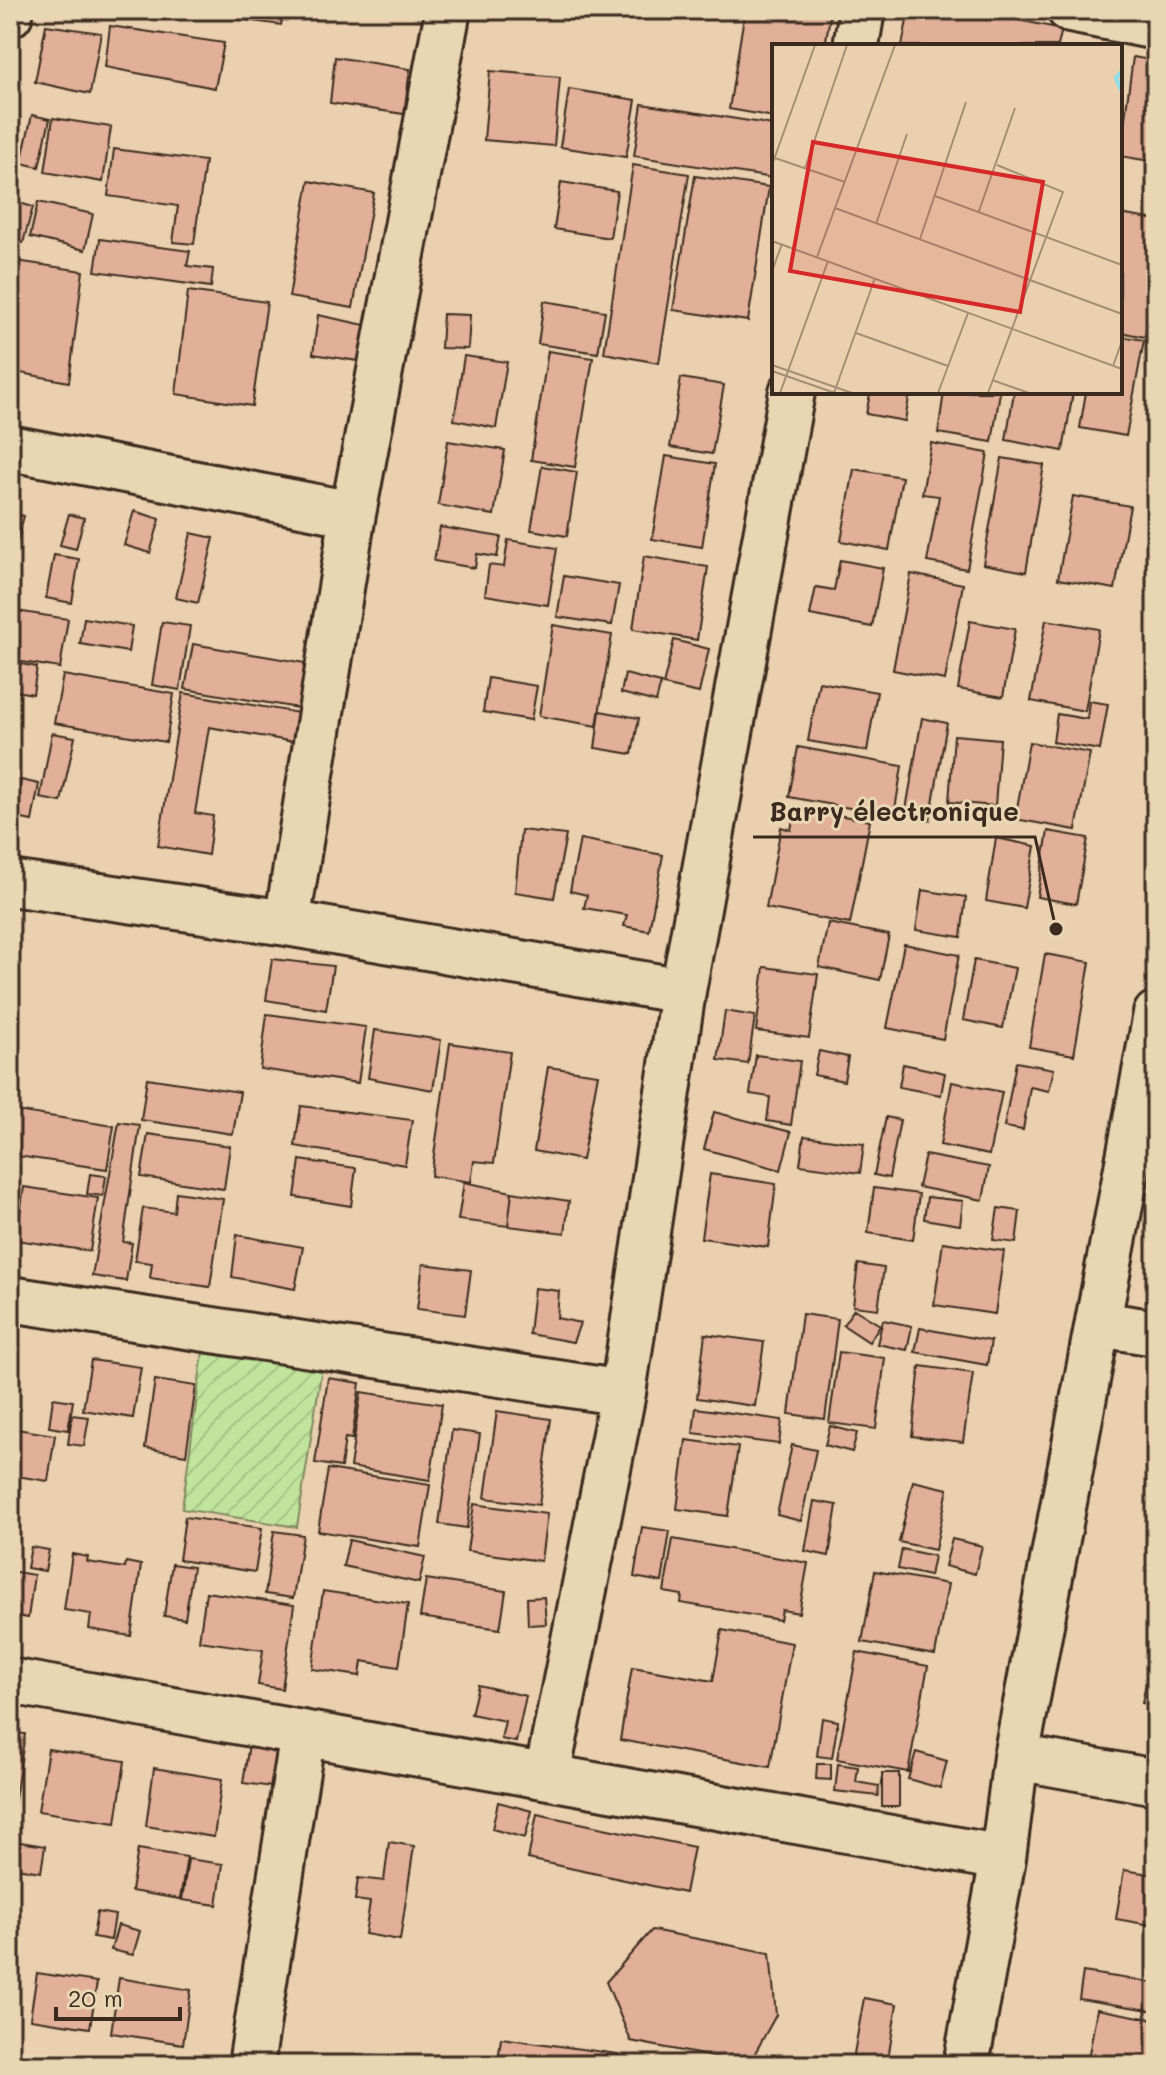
<svg xmlns="http://www.w3.org/2000/svg" width="1166" height="2075" viewBox="0 0 1166 2075" font-family="Mali,sans-serif">
<style>
.garden{fill:url(#garden-furrows);stroke:#7e875e;stroke-width:2}
.building{fill:#e2b098;stroke:#3b2a1e;stroke-width:2}
.lines{fill:none;stroke-linecap:round;stroke-linejoin:round}
.minor-casing{stroke:#3b2a1e;stroke-width:50}
.minor{stroke:#e9d6b3;stroke-width:44}
.inset-river{fill:none;stroke:#8eddeb;stroke-width:4}
.inset-road{fill:none;stroke:#a48e75;stroke-width:2}
.view{fill:#d62828;fill-opacity:0.15;stroke:#d62828;stroke-width:4}
.inset-edge{fill:none;stroke:#3b2a1e;stroke-width:4}
.leader{fill:none;stroke:#3b2a1e;stroke-width:3}
.callout-dot{fill:#3b2a1e;stroke:#e9d6b3;stroke-width:3}
.callout-label{font-size:26px;text-anchor:middle;font-weight:bold;fill:#3b2a1e;stroke:#e9d6b3;stroke-width:6;stroke-linejoin:round;paint-order:stroke}
</style>
<defs>
<pattern id="garden-furrows" width="10" height="10" patternUnits="userSpaceOnUse" patternTransform="scale(2)"><rect width="10" height="10" fill="#c1e49d"/><path d="M-1 1l2-2M0 10L10 0M9 11l2-2" fill="none" stroke="#a7c487"/></pattern>
</defs>
<rect width="100%" height="100%" fill="#ead0af"/>
<filter id="ink" filterUnits="userSpaceOnUse"><feTurbulence type="fractalNoise" baseFrequency=".0125" numOctaves="2"/><feDisplacementMap in="SourceGraphic" scale="16" xChannelSelector="R" yChannelSelector="G"/><feConvolveMatrix kernelMatrix="1 2 1 2 8 2 1 2 1" color-interpolation-filters="sRGB"/></filter>
<g filter="url(#ink)">
<!-- garden -->
<path class="garden" d="M203,1351L322,1367L297,1527L182,1509Z"/>
<!-- building -->
<path class="building" d="M238,10H284L281,25L237,19Z
M656,10H684L682,20L655,14Z
M745,10H831L825,46H774V117L729,109Z
M909,10H969L1062,29L1058,46H902Z
M46,25L101,33L90,94L35,82Z
M110,26L224,43L215,88L105,67Z
M335,57L410,69L404,114L330,103Z
M1133,57L1156,61V162L1120,156Z
M490,71L560,77L554,146L484,140Z
M569,89L636,100L626,157L560,147Z
M642,104L774,125L773,178L634,156Z
M32,115L50,119L39,167L21,163Z
M53,118L111,127L103,182L45,172Z
M114,149L205,161L194,244L173,242L178,206L108,196Z
M633,165L689,174L659,363L604,353Z
M695,176L769,187L748,321L673,310Z
M309,181L374,193L353,308L289,297Z
M561,182L617,191L610,238L554,229Z
M16,202L33,207L23,243L10,240Z
M38,202L93,214L85,250L30,237Z
M1120,214L1156,220V275L1145,337L1120,332Z
M100,239L190,251L187,266L213,269L211,287L95,271Z
M10,260L83,271L69,382L10,371Z
M188,291L267,302L252,406L176,394Z
M544,301L605,311L598,353L538,344Z
M443,314L470,315L468,349L441,348Z
M318,315L365,325L358,361L313,354Z
M1120,336L1144,340L1126,436L1080,428L1086,392H1120Z
M548,351L593,358L575,467L531,460Z
M464,356L507,362L496,428L454,420Z
M681,378L724,385L712,454L670,447Z
M860,392H910L905,421L866,414L870,394Z
M944,392H1000L992,442L938,433Z
M1014,392H1073L1063,451L1006,440Z
M1151,439H1156V470H1150Z
M448,441L505,450L494,515L438,505Z
M931,443L988,453L967,569L927,562L939,496L922,494Z
M666,456L715,464L702,547L652,539Z
M1002,458L1044,465L1026,572L983,564Z
M542,466L577,472L567,536L531,530Z
M854,469L902,477L889,550L841,541Z
M1073,496L1130,506L1115,589L1058,579Z
M134,511L160,519L150,553L124,545Z
M10,512L24,516L14,553L10,552Z
M69,514L84,518L76,549L60,545Z
M440,527L501,537L497,557L477,554L475,568L434,561Z
M191,533L214,538L198,603L176,598Z
M508,540L557,548L548,605L485,595L489,565L504,567Z
M54,555L79,559L72,603L46,598Z
M644,556L708,567L697,640L633,629Z
M840,560L883,568L872,627L810,615L816,587L834,590Z
M911,574L963,584L945,680L893,670Z
M564,576L619,585L612,625L557,617Z
M10,610L68,619L60,668L10,660Z
M84,618L132,626L128,652L80,644Z
M1046,620L1099,629L1085,711L1031,701Z
M970,621L1015,629L1003,697L958,689Z
M162,622L190,626L180,690L152,685Z
M553,625L612,635L597,726L539,716Z
M674,640L709,649L699,693L663,685Z
M193,644L305,663L298,708L185,689Z
M10,662L37,667L33,694L10,690Z
M625,674L661,683L656,702L621,693Z
M63,675L174,694L166,742L54,723Z
M488,678L537,686L531,720L483,712Z
M819,682L877,692L867,751L808,741Z
M183,693L299,713L294,742L209,727L195,813L213,816L208,855L158,846Z
M1089,701L1108,704L1100,750L1053,742L1057,714L1087,719Z
M600,711L639,718L632,754L595,748Z
M922,718L947,723L930,820L905,815Z
M52,733L75,737L61,802L40,798Z
M954,735L1000,739L995,806L949,802Z
M1029,742L1090,753L1076,830L1015,819Z
M798,747L902,766L894,816L789,797Z
M21,780L39,784L32,821L12,817Z
M795,807L870,821L850,924L766,908L781,827L791,830Z
M521,830L566,835L554,898L515,892Z
M1048,831L1088,838L1076,904L1037,897Z
M996,838L1035,846L1024,908L986,901Z
M580,839L663,855L649,931L624,926L627,915L584,908L587,895L570,891Z
M922,890L966,897L961,937L916,930Z
M828,923L889,935L880,980L819,967Z
M904,944L959,955L943,1039L887,1028Z
M1045,954L1090,962L1074,1055L1029,1047Z
M272,959L333,966L326,1010L266,1000Z
M974,960L1015,968L1003,1028L963,1020Z
M764,967L818,974L809,1038L756,1031Z
M725,1011L755,1016L748,1064L718,1060Z
M267,1014L366,1027L358,1083L260,1069Z
M375,1030L441,1040L433,1090L368,1078Z
M450,1043L510,1052L494,1163L474,1161L471,1182L431,1176Z
M819,1051L848,1057L844,1081L814,1075Z
M756,1055L800,1061L791,1125L767,1121L770,1097L750,1094Z
M1016,1062L1054,1069L1049,1091L1030,1087L1023,1130L1004,1127Z
M903,1064L945,1073L941,1095L899,1087Z
M548,1067L598,1074L582,1160L534,1151Z
M147,1078L240,1092L233,1134L141,1120Z
M952,1082L1002,1092L989,1155L940,1145Z
M301,1106L412,1120L405,1165L295,1146Z
M10,1110L114,1126L107,1169L10,1155Z
M714,1112L791,1132L781,1170L704,1149Z
M886,1117L900,1120L889,1178L874,1175Z
M119,1122L140,1125L123,1242L132,1243L126,1281L92,1276Z
M148,1134L230,1146L224,1189L141,1177Z
M804,1136L864,1144L860,1173L800,1165Z
M925,1155L989,1167L983,1200L918,1187Z
M300,1160L356,1168L351,1206L295,1197Z
M90,1174L106,1176L103,1196L87,1194Z
M710,1174L776,1184L768,1247L701,1238Z
M464,1182L512,1192L508,1226L458,1220Z
M24,1187L98,1198L90,1251L16,1240Z
M874,1188L919,1194L913,1240L868,1233Z
M176,1192L223,1199L210,1287L150,1278L152,1263L135,1261L143,1208L174,1212Z
M512,1192L569,1201L565,1233L508,1226Z
M927,1197L963,1201L960,1225L924,1219Z
M998,1208L1020,1211L1016,1243L993,1240Z
M237,1235L303,1247L295,1289L232,1277Z
M943,1242L1004,1251L995,1314L934,1305Z
M423,1264L471,1270L465,1315L417,1309Z
M858,1264L884,1268L878,1309L853,1306Z
M534,1288L559,1291L557,1318L580,1323L573,1342L529,1334Z
M854,1309L880,1325L869,1342L843,1325Z
M802,1314L838,1319L825,1419L789,1414Z
M883,1320L912,1326L907,1350L877,1344Z
M920,1328L991,1341L987,1365L915,1352Z
M705,1334L764,1342L755,1406L697,1398Z
M839,1352L885,1358L876,1429L829,1423Z
M91,1360L141,1367L133,1418L83,1410Z
M920,1366L973,1373L963,1442L912,1436Z
M328,1378L360,1383L352,1439L345,1438L341,1467L315,1463Z
M155,1380L196,1386L186,1455L145,1448Z
M361,1392L442,1404L430,1480L350,1467Z
M53,1398L73,1401L68,1430L49,1427Z
M696,1408L782,1420L779,1444L693,1433Z
M497,1411L551,1419L539,1505L485,1498Z
M72,1415L89,1417L84,1446L68,1444Z
M830,1426L857,1433L852,1452L825,1445Z
M10,1428L55,1435L48,1481L10,1475Z
M452,1430L480,1434L467,1528L439,1524Z
M686,1440L738,1447L728,1516L677,1509Z
M792,1445L816,1450L801,1521L777,1515Z
M328,1469L430,1485L420,1547L318,1531Z
M913,1481L948,1489L935,1550L899,1542Z
M814,1501L837,1505L829,1556L805,1551Z
M474,1504L547,1514L541,1561L467,1551Z
M185,1517L262,1528L255,1572L179,1560Z
M642,1527L670,1531L662,1582L634,1577Z
M274,1531L303,1535L293,1598L265,1594Z
M673,1539L808,1563L799,1613L782,1610L780,1620L681,1603L682,1595L664,1592Z
M952,1539L982,1546L975,1574L945,1566Z
M349,1540L425,1557L419,1583L343,1566Z
M31,1547L49,1550L45,1571L27,1568Z
M902,1549L934,1556L930,1576L898,1569Z
M72,1554L88,1557L87,1562L125,1568L126,1562L141,1565L131,1636L89,1629L91,1614L64,1610Z
M172,1564L193,1567L185,1619L164,1616Z
M10,1571L34,1575L28,1618L10,1615Z
M875,1571L948,1584L935,1655L862,1642Z
M426,1579L506,1591L500,1629L420,1617Z
M323,1591L408,1604L399,1667L362,1661L360,1676L312,1669Z
M206,1592L294,1605L282,1689L258,1685L263,1650L199,1641Z
M544,1597L546,1624L528,1625L527,1598Z
M722,1630L792,1643L770,1767L620,1740L632,1667L713,1681Z
M1156,1637V1667L1149,1665Z
M857,1652L928,1666L908,1772L837,1759Z
M1148,1674L1156,1675V1706L1142,1703Z
M478,1685L526,1696L516,1742L501,1739L505,1721L471,1714Z
M822,1718L838,1721L832,1758L817,1756Z
M10,1732L25,1734L11,1825L10,1824Z
M249,1744L278,1749L272,1787L243,1783Z
M48,1749L125,1761L116,1823L38,1811Z
M916,1752L947,1761L940,1788L908,1779Z
M817,1764H831V1780L816,1779Z
M838,1764L858,1767L856,1782L879,1786L878,1796L835,1791Z
M154,1768L222,1779L214,1837L146,1826Z
M882,1773H899V1807H882Z
M498,1802L532,1811L525,1838L492,1829Z
M537,1814L694,1847L685,1893L528,1859Z
M14,1841L45,1846L41,1872L10,1867Z
M389,1842L414,1846L400,1940L365,1934L370,1902L355,1900L358,1878L384,1881Z
M138,1849L187,1857L180,1899L131,1891Z
M188,1859L223,1864L217,1905L182,1900Z
M1124,1870L1156,1875V1926L1116,1919Z
M97,1912L115,1915L111,1940L93,1937Z
M10,1913L17,1914L10,1957Z
M118,1925L140,1931L133,1955L111,1950Z
M652,1930L770,1953L776,2015L749,2064L631,2041L606,1982Z
M1083,1972L1156,1983V2011L1079,1999Z
M37,1973L97,1982L90,2028L30,2019Z
M119,1978L191,1990L183,2044L111,2033Z
M864,1998L897,2004L887,2065H852Z
M1097,2009L1156,2020V2065H1087Z
M501,2038L618,2054L616,2065H511L498,2061Z"/>
<g class="lines">
<!-- minor casing -->
<g class="minor-casing">
<path id="minor" d="M1070,10L1156,27
M10,14L11,10
M856,46L862,10
M10,448L353,514
M10,883L287,923L683,991
M287,923L353,514L448,10
M10,1299L623,1393
M1099,1324L1156,1333
M10,1681L1003,1858
M1016,1757L1156,1782
M547,1776L623,1393L683,991L792,392
M251,2065L303,1733
M966,2065L1003,1858L1016,1757L1156,1014"/>
</g>
<!-- minor -->
<use href="#minor" class="minor"/>
</g>
</g>
<!-- overview -->
<g transform="translate(772 44)">
<rect width="350" height="350" fill="#ead0af"/>
<path class="inset-river" d="M350,27L344,34L350,48"/>
<path class="inset-road" d="M3,114L73,138M0,121L43,1M33,124L75,1M163,152L350,221M63,164L350,270M207,167L243,64M104,180L135,90M148,195L194,58M0,197L350,325M45,213L123,1M0,227L10,200M84,289L176,322M0,321L80,349M341,322L350,297M0,327L63,349M220,336L257,349M8,349L56,217M62,349L103,234M166,349L196,269M216,349L291,148L225,121"/>
<path class="view" d="M41,98L271,138L248,268L18,227Z"/>
<rect width="350" height="350" class="inset-edge"/>
</g>
<!-- callouts -->
<path class="leader" d="M1056 929L1035 837H753"/>
<circle class="callout-dot" cx="1056" cy="929" r="8"/>
<g class="callout-label">
<text x="894" y="821">Barry électronique</text>
</g>
<!-- margin -->
<rect width="1166" height="2075" fill="none" stroke="#e9d6b3" stroke-width="40"/>
<rect x="20" y="20" width="1126" height="2035" fill="none" stroke="#3b2a1e" stroke-width="3" filter="url(#ink)"/>
<!-- scale -->
<path d="M56 2007v12h124v-12" fill="none" stroke="#3b2a1e" stroke-width="4"/>
<text x="68" y="2007" font-size="24" fill="#3b2a1e" stroke="#e9d6b3" stroke-width="6" paint-order="stroke">20 m</text>
</svg>
